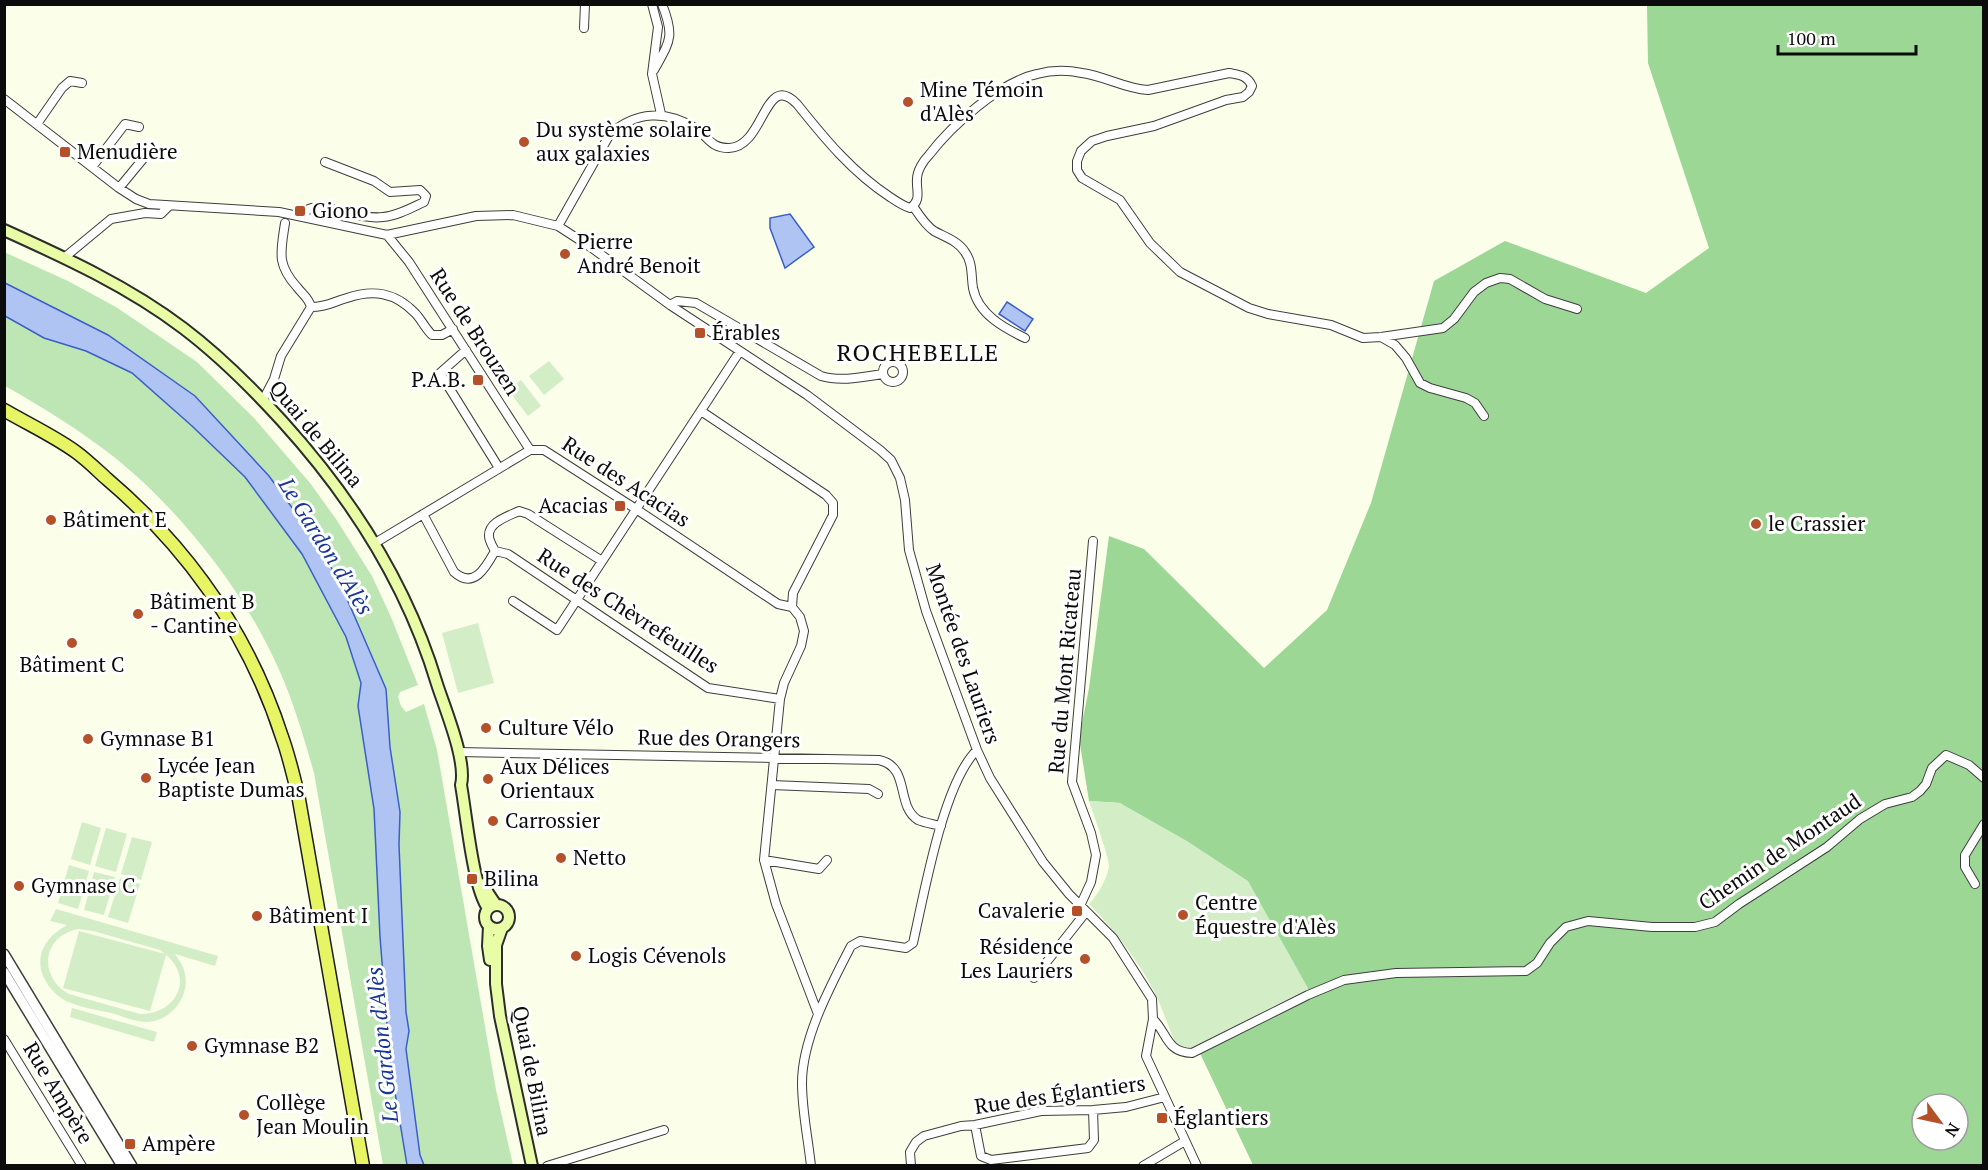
<svg xmlns="http://www.w3.org/2000/svg" width="1988" height="1170" viewBox="0 0 1988 1170" font-family="'PT Serif',serif">
<style>
.green{fill:#bee6b5}
.forest{fill:#9cd795;fill-rule:evenodd}
.pitch{fill:#d3eec6;fill-rule:evenodd}
.water{fill:#b0c4f4;stroke:#395fc8;stroke-width:1.5}
.lines{fill:none;stroke-linecap:round;stroke-linejoin:round}
.minor-casing{stroke:#3e3e3e;stroke-width:10}
.tertiary-casing{stroke:#3e3e3e;stroke-width:12}
.secondary-casing{stroke:#2d2d2d;stroke-width:14}
.primary-casing{stroke:#1c1c1c;stroke-width:15}
.minor{stroke:#fff;stroke-width:8}
.tertiary{stroke:#fff;stroke-width:9}
.secondary{stroke:#e9fca6;stroke-width:10}
.primary{stroke:#e7f463;stroke-width:12}
.poi-dot{fill:#b55128;stroke:#fff;stroke-width:2}
.labels{text-anchor:middle;stroke-width:6;stroke-linejoin:round;paint-order:stroke}
.poi-label{font-size:21px;fill:#0b0b0b;stroke:#fff;text-anchor:start}
.street-label{font-size:21px;fill:#0b0b0b;stroke:#fff}
.water-label{font-size:22px;font-style:italic;fill:#193697;stroke:#fff}
.quarter-label{font-size:24px;letter-spacing:1.5px;fill:#0b0b0b;stroke:#fff}
</style>
<rect width="100%" height="100%" fill="#fbfee9"/>
<!-- green -->
<path class="green" d="M4,252L68,281L116,307L197,362L254,418L310,483L336,519L372,576L391,617L418,685L400,692L398,697L401,706L406,712L424,704L437,750L496,1090L513,1165H424L420,1155L406,1048L409,1031L406,1012L399,845L400,812L390,747L386,689L344,592L320,546L269,476L195,396L54,308L5,283Z
M5,316L44,338L86,351L132,373L192,426L245,477L302,554L346,637L361,683L358,706L374,809L380,937L390,1062L407,1165H383L314,773C303,735 292,696 275,661C242,589 180,511 119,461C83,432 44,408 5,386Z"/>
<!-- forest -->
<path class="forest" d="M1647,5H1983V1165H1253L1197,1047L1309,991L1120,803L1089,801L1079,738L1089,688L1109,536L1144,549L1264,668L1327,610L1371,503L1434,281L1505,241L1646,293L1709,248L1648,63ZM1922,1104H1958V1140H1922Z"/>
<!-- pitch -->
<path class="pitch" d="M549,361L564,379L544,395L529,376Z
M521,380L541,406L528,416L508,390Z
M478,623L494,683L458,693L442,633Z
M1089,801L1120,803L1187,841L1248,881L1309,990L1188,1051L1176,1045C1169,1028 1163,1010 1155,993C1138,960 1115,931 1089,904C1098,895 1107,879 1109,866C1109,857 1093,813 1089,801Z
M82,822L101,828L90,865L71,859Z
M106,828L127,834L116,872L95,866Z
M132,837L152,842L141,880L121,874Z
M69,865L89,871L78,909L58,903Z
M94,872L115,877L104,915L84,910Z
M120,878L140,884L128,923L108,917Z
M56,909L218,956L215,966L175,954C179,960 184,967 185,974C190,998 170,1021 147,1022C135,1022 122,1016 111,1013C97,1010 79,1007 66,1001C48,991 33,968 44,947C49,937 57,931 67,925L50,921ZM78,929L93,931L160,950L165,954L79,931L63,988L150,1011L166,955C195,979 175,1015 140,1014L69,994C38,977 42,936 78,929Z
M72,1008L157,1032L154,1042L70,1017Z"/>
<!-- water -->
<path class="water" d="M790,214L814,247L785,268L770,228V218Z
M5,283L108,335L195,396L269,476L320,546L344,592L386,689L390,747L400,812L399,845L406,1012L409,1031L406,1049L420,1155L424,1165H407L390,1062L380,937L374,809L358,706L361,683L346,637L302,554L245,477L192,426L132,373L86,351L44,338L5,316Z
M1007,302L1033,319L1025,331L999,314Z"/>
<g class="lines">
<!-- minor casing -->
<g class="minor-casing">
<path id="minor" d="M652,4L658,27L652,74L661,114
M584,28L585,4
M654,70C670,41 675,37 662,4
M4,99L119,188L136,199L149,204L279,212L387,235L476,216L513,215L558,226L592,248L670,305L807,395L880,450L891,460L900,478L905,500L909,550L926,611L977,750L990,778L1043,862L1069,894L1113,938L1152,999L1153,1019L1146,1056L1197,1166
M37,124L62,88L70,81L82,83
M92,167L125,124L139,127
M119,188L143,159
M913,206C919,215 925,225 934,231C945,237 958,241 965,252C973,263 971,276 973,288C978,314 1004,328 1025,338
M303,217C304,213 307,209 312,208C333,205 359,220 383,217C397,216 411,208 424,202L426,196L420,190L390,192L374,181L325,162
M558,226L610,134C636,111 666,110 695,128C709,137 710,148 729,148C765,147 764,70 797,104C825,139 852,172 890,197C896,201 903,206 910,208C922,200 916,191 917,179C917,171 923,161 929,155C952,125 1000,82 1037,74C1052,70 1067,70 1082,73C1105,76 1125,89 1148,90L1229,73C1239,75 1247,75 1252,86L1249,92L1243,97L1226,100L1154,126L1107,136L1092,141L1081,151L1077,161V170L1082,178L1120,200L1150,243L1180,272L1249,308L1268,314L1331,325L1363,338L1381,337L1443,328L1454,319L1474,292L1486,283L1500,278L1510,279L1545,299L1577,309
M387,235L409,262L530,450
M65,257L111,219L145,213L161,214L169,206
M670,305L677,301L696,303L821,376C841,382 863,377 883,374
M311,307C328,307 332,302 347,298C373,289 395,292 415,313C421,319 425,328 432,335H442L453,329
M1381,337L1395,345L1406,358L1420,383L1430,388L1466,398L1475,403L1484,416
M466,350L440,373L499,468
M883 372a10 10 0 1 1 20 0a10 10 0 1 1-20 0Z
M263,400L274,379L281,356L311,307C309,298 302,294 297,287C276,264 281,251 285,223
M701,411L826,495L833,503V515L793,593L792,607L800,617L804,631L801,646L784,683L780,699L764,860L776,904L818,1014
M423,514L454,572C474,590 486,567 495,551
M375,543L530,450H544L636,509L778,604L792,607
M602,561L528,514L519,511C509,516 488,522 489,536C489,541 493,547 495,551L508,554L708,688L780,699
M513,601L557,630L740,351
M458,752L879,760C911,767 895,805 918,820C925,823 934,824 941,826
M772,785L869,789L878,794
M764,860L819,869L827,860
M1975,884L1965,867V855L1984,824
M1080,906L1091,882L1096,855L1091,833L1072,782L1093,541
M1034,978L1086,912
M1153,1019C1168,1034 1166,1052 1192,1053L1308,995L1344,980L1396,973L1526,971L1537,963L1550,943L1566,927L1588,921L1652,927H1695L1715,922L1739,904L1827,847L1860,819L1885,804L1912,797L1920,791L1926,784L1932,768L1946,755L1969,765L1984,778
M4,1039L82,1166
M975,1125L981,1156L991,1160L1088,1148L1094,1140L1093,1110
M547,1166L664,1130
M811,1166C808,1138 802,1111 802,1083C802,1038 831,985 851,946L860,941L906,948L913,943C924,895 943,783 977,750
M911,1166L910,1152L916,1142L924,1136L961,1126L975,1125L1041,1111L1093,1110L1126,1107L1165,1097
M1143,1166L1185,1141"/>
</g>
<!-- tertiary casing -->
<g class="tertiary-casing">
<path id="tertiary" d="M4,954L132,1166
M4,972L122,1166"/>
</g>
<!-- secondary casing -->
<g class="secondary-casing">
<path id="secondary" d="M4,230C66,258 129,287 183,328C220,356 251,387 282,421C352,498 407,584 437,684C445,709 467,761 461,785C466,812 473,889 488,908
M484,884L488,893L496,905
M485 917a12 12 0 1 1 24 0a12 12 0 1 1-24 0Z
M489,926L488,946L490,960
M502,928L496,945V984L500,1016L532,1166"/>
</g>
<!-- primary casing -->
<g class="primary-casing">
<path id="primary" d="M4,410C28,424 54,436 76,452C87,460 97,470 107,479C188,548 249,635 282,737C289,756 293,775 298,794L363,1166"/>
</g>
<!-- minor -->
<use href="#minor" class="minor"/>
<!-- tertiary -->
<use href="#tertiary" class="tertiary"/>
<!-- secondary -->
<use href="#secondary" class="secondary"/>
<!-- primary -->
<use href="#primary" class="primary"/>
</g>
<!-- markers -->
<g class="poi-dot">
<circle cx="908" cy="102" r="6"/>
<circle cx="524" cy="142" r="6"/>
<rect x="59" y="146" width="12" height="12" rx="3"/>
<rect x="294" y="205" width="12" height="12" rx="3"/>
<circle cx="565" cy="254" r="6"/>
<rect x="694" y="327" width="12" height="12" rx="3"/>
<rect x="472" y="374" width="12" height="12" rx="3"/>
<rect x="614" y="500" width="12" height="12" rx="3"/>
<circle cx="51" cy="520" r="6"/>
<circle cx="1756" cy="524" r="6"/>
<circle cx="138" cy="614" r="6"/>
<circle cx="72" cy="643" r="6"/>
<circle cx="486" cy="728" r="6"/>
<circle cx="88" cy="739" r="6"/>
<circle cx="146" cy="778" r="6"/>
<circle cx="488" cy="779" r="6"/>
<circle cx="493" cy="821" r="6"/>
<circle cx="561" cy="858" r="6"/>
<rect x="466" y="873" width="12" height="12" rx="3"/>
<circle cx="19" cy="886" r="6"/>
<rect x="1071" y="905" width="12" height="12" rx="3"/>
<circle cx="1183" cy="915" r="6"/>
<circle cx="257" cy="916" r="6"/>
<circle cx="576" cy="956" r="6"/>
<circle cx="1085" cy="959" r="6"/>
<circle cx="192" cy="1046" r="6"/>
<circle cx="244" cy="1115" r="6"/>
<rect x="1156" y="1112" width="12" height="12" rx="3"/>
<rect x="124" y="1138" width="12" height="12" rx="3"/>
</g>
<g class="labels">
<!-- poi labels -->
<g class="poi-label">
<text x="920" y="97">Mine Témoin<tspan x="920" dy="24">d'Alès</tspan></text>
<text x="536" y="137">Du système solaire<tspan x="536" dy="24">aux galaxies</tspan></text>
<text x="77" y="159">Menudière</text>
<text x="312" y="218">Giono</text>
<text x="577" y="249">Pierre<tspan x="577" dy="24">André Benoit</tspan></text>
<text x="712" y="340">Érables</text>
<text x="466" y="387" text-anchor="end">P.A.B.</text>
<text x="608" y="513" text-anchor="end">Acacias</text>
<text x="63" y="527">Bâtiment E</text>
<text x="1768" y="531">le Crassier</text>
<text x="150" y="609">Bâtiment B<tspan x="150" dy="24">- Cantine</tspan></text>
<text x="72" y="672" text-anchor="middle">Bâtiment C</text>
<text x="498" y="735">Culture Vélo</text>
<text x="100" y="746">Gymnase B1</text>
<text x="158" y="773">Lycée Jean<tspan x="158" dy="24">Baptiste Dumas</tspan></text>
<text x="500" y="774">Aux Délices<tspan x="500" dy="24">Orientaux</tspan></text>
<text x="505" y="828">Carrossier</text>
<text x="573" y="865">Netto</text>
<text x="484" y="886">Bilina</text>
<text x="31" y="893">Gymnase C</text>
<text x="1195" y="910">Centre<tspan x="1195" dy="24">Équestre d'Alès</tspan></text>
<text x="1065" y="918" text-anchor="end">Cavalerie</text>
<text x="269" y="923">Bâtiment I</text>
<text x="1073" y="954" text-anchor="end">Résidence<tspan x="1073" dy="24">Les Lauriers</tspan></text>
<text x="588" y="963">Logis Cévenols</text>
<text x="204" y="1053">Gymnase B2</text>
<text x="256" y="1110">Collège<tspan x="256" dy="24">Jean Moulin</tspan></text>
<text x="1174" y="1125">Églantiers</text>
<text x="142" y="1151">Ampère</text>
</g>
<!-- street labels -->
<g class="street-label">
<text transform="translate(475 332) rotate(57)" y="7">Rue de Brouzen</text>
<text transform="translate(316 434) rotate(50)" y="7">Quai de Bilina</text>
<text transform="translate(626 482) rotate(33)" y="7">Rue des Acacias</text>
<text transform="translate(628 611) rotate(33)" y="7">Rue des Chèvrefeuilles</text>
<text transform="translate(963 654) rotate(71)" y="7">Montée des Lauriers</text>
<text transform="translate(1065 671) rotate(-85)" y="7">Rue du Mont Ricateau</text>
<text transform="translate(719 739) rotate(1)" y="7">Rue des Orangers</text>
<text transform="translate(1780 852) rotate(-34)" y="7">Chemin de Montaud</text>
<text transform="translate(532 1071) rotate(79)" y="7">Quai de Bilina</text>
<text transform="translate(58 1093) rotate(59)" y="7">Rue Ampère</text>
<text transform="translate(1060 1095) rotate(-8)" y="7">Rue des Églantiers</text>
</g>
<!-- water labels -->
<g class="water-label">
<text transform="translate(326 546) rotate(58)" y="8">Le Gardon d'Alès</text>
<text transform="translate(382 1045) rotate(-96)" y="8">Le Gardon d'Alès</text>
</g>
<!-- quarter labels -->
<g class="quarter-label">
<text x="918" y="361">ROCHEBELLE</text>
</g>
</g>
<!-- border -->
<rect width="1988" height="1170" fill="none" stroke="#0b0b0b" stroke-width="12"/>
<!-- north arrow -->
<g transform="translate(1940 1122) rotate(123)"><circle r="28" fill="#ffffff" stroke="#9d9d9d" stroke-width="1.5"/>
<path d="M0-4.5L10 22L0 15L-10 22Z" fill="#b55128"/>
<text y="-9" font-size="16" font-weight="bold" text-anchor="middle" fill="#0b0b0b">N</text>
</g>
<!-- scale -->
<path d="M1778 45v9h138v-9" fill="none" stroke="#0b0b0b" stroke-width="3"/>
<text x="1787" y="45" font-size="18" fill="#0b0b0b" stroke="#ffffff" stroke-width="4.5" paint-order="stroke">100 m</text>
</svg>
